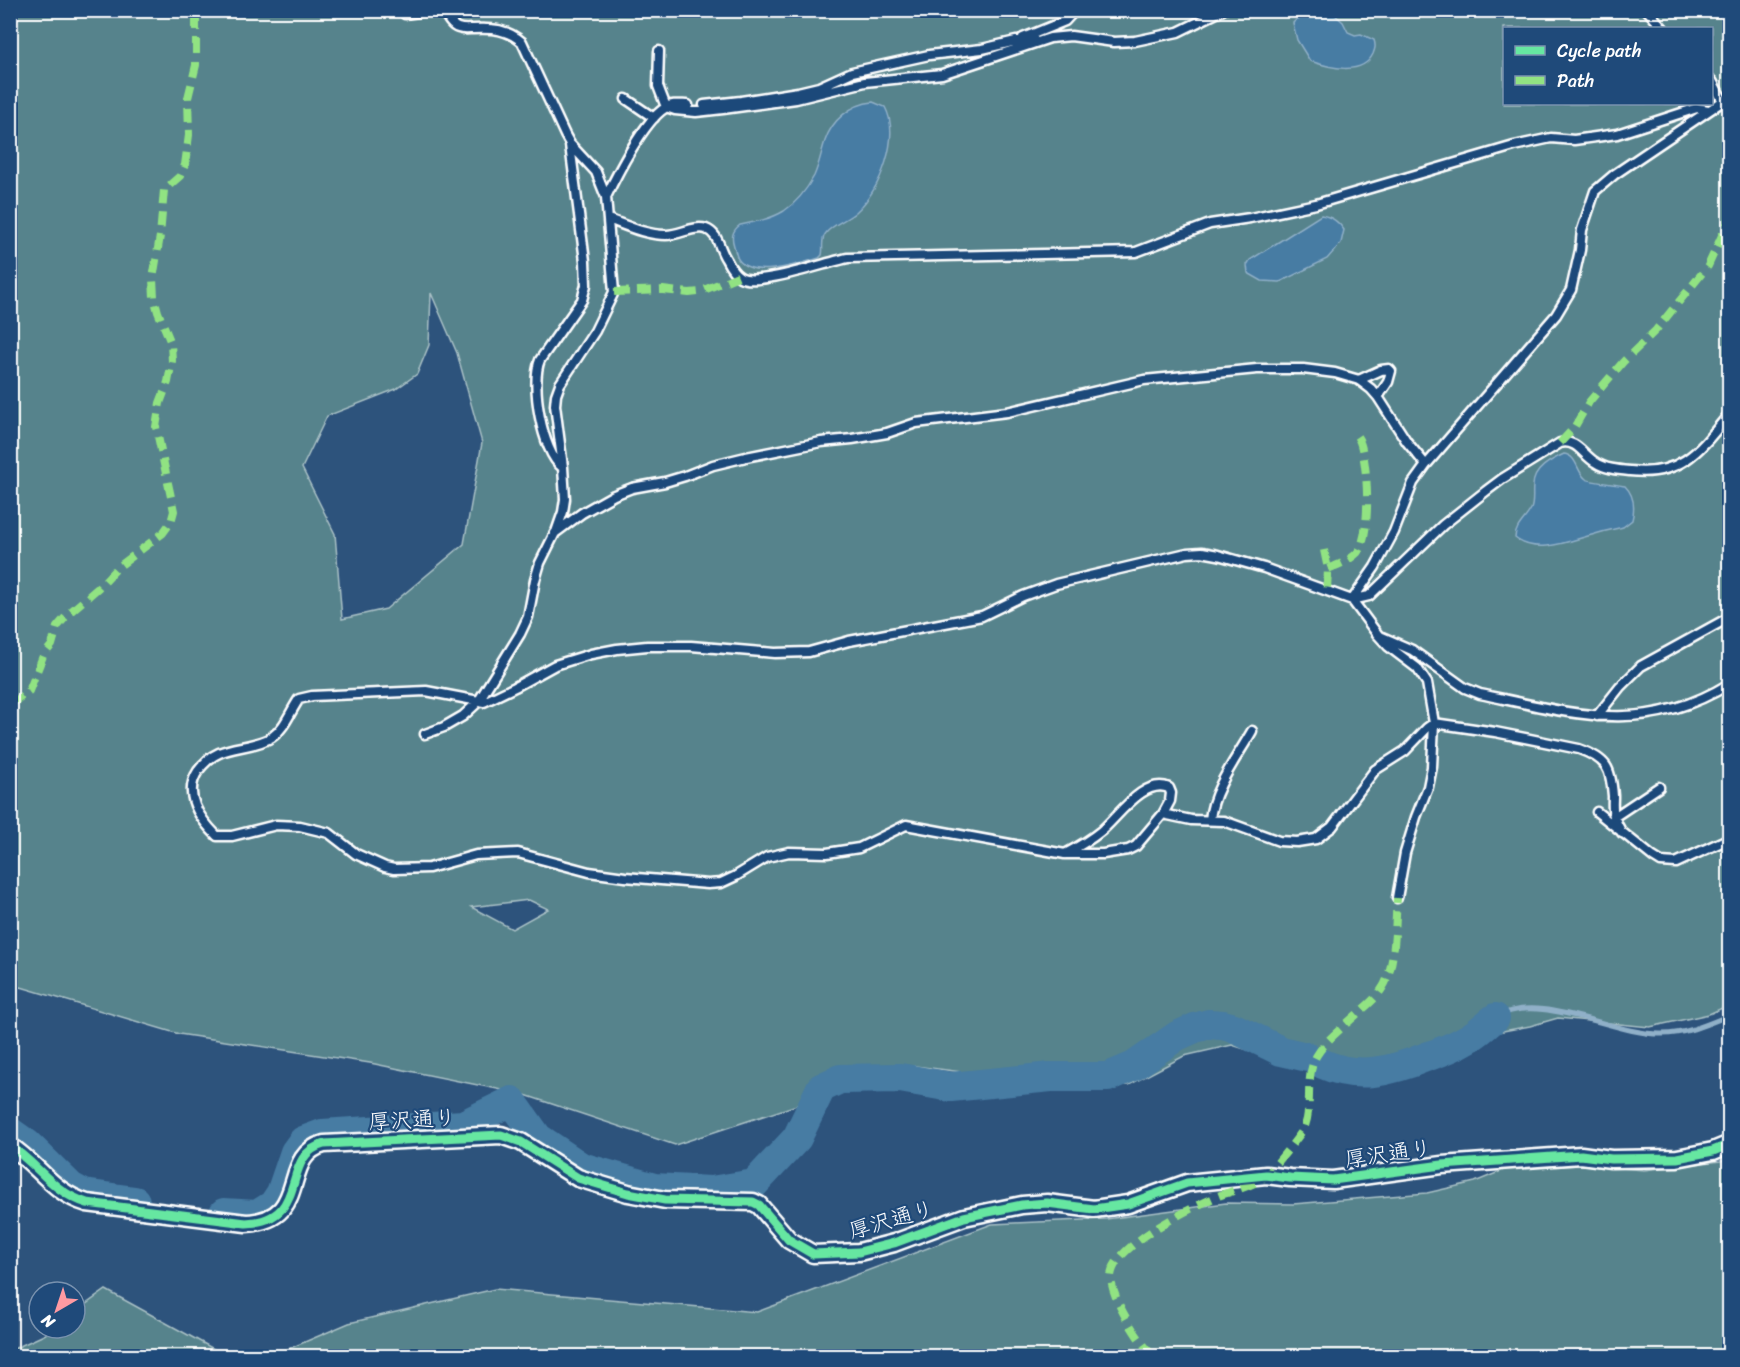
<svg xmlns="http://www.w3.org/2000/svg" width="1740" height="1367" viewBox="0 0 1740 1367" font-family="Sriracha,'Klee One',sans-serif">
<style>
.green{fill:#56838c;stroke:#aac1c6;stroke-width:1.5;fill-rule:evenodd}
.water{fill:#467ba3;stroke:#90b0c8;stroke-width:1.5}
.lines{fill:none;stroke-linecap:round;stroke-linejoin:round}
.stream{stroke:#90b0c8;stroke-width:5}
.river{stroke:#467ba3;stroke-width:30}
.lane-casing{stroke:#fff;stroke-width:13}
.street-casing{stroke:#fff;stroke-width:21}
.lane{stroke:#1f4a7a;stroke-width:8}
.street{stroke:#1f4a7a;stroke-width:16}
.quiet{stroke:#91e382;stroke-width:8;stroke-dasharray:15 8;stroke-linecap:butt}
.cycleway-casing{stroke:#1f4a7a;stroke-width:13}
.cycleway{stroke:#66e7a1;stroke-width:9}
.labels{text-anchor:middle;stroke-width:4.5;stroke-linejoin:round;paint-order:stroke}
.street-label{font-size:22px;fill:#fff;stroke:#1f4a7a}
</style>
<rect width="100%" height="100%" fill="#2d537c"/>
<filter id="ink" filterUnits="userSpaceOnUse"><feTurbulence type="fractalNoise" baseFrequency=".0167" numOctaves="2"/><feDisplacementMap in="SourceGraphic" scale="12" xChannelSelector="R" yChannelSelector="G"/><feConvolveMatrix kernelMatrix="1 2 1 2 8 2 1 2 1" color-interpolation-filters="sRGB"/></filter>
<g filter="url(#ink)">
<!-- green -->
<path class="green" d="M10,11H1729V1005L1709,1014L1650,1027L1558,1018L1530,1026L1487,1034L1455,1049L1396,1073L1299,1066L1232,1045L1184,1056L1129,1085L1048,1083L915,1066L675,1145L522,1094L370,1063L179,1034L21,987L11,989ZM1504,28H1712V104H1504ZM431,293L457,353L482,443L464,544L386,609L342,619L335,534L302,468L327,416L396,389L417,374L429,345ZM529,900L548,909L512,929L471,907Z
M1729,1160V1356H272L349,1323L495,1289L757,1312L992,1224L1106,1219L1226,1203L1293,1204L1427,1193L1475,1182L1511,1167L1585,1165L1644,1170Z
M106,1290L210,1347L226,1356H11V1350L44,1335L54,1328H75V1312Z"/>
<!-- water -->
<path class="water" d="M1317,14H1334L1343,22L1348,32L1355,35L1361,34L1374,40C1376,46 1375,49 1373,54C1362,77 1328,67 1310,61L1297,40L1293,23L1297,19Z
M873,102L885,107C901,137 880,191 856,212C847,220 833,224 826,233C820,240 824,247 822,255L819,258C799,264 752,280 738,259C736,255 735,250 734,246C731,237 732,231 740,225C755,222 771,219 784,211C796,203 807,189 814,176C819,165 821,153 825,141C832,120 851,104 873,102Z
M1321,215C1332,217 1338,221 1344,230L1341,243L1327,259L1280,282L1262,281L1248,273L1247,265L1250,260Z
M1564,454C1578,456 1576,472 1586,479C1590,482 1617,484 1625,486C1634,495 1635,508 1632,520L1623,527C1614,529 1604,531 1595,534C1572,540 1537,556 1515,538C1515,526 1526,519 1531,509C1534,502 1532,494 1533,486C1533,469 1551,460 1564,454Z"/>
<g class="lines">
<!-- stream -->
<path class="stream" d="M1495,1018C1538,990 1613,1035 1662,1034C1686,1034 1708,1024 1730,1015"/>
<!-- river -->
<path class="river" d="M1323,1064C1358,1080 1392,1071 1426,1057C1441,1052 1456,1046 1469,1038C1478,1033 1486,1025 1495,1018
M10,1132L27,1144L71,1187L84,1194L135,1201
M224,1213L257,1215L273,1205L281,1193L295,1152L303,1141L322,1134L463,1125L512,1101L538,1138L581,1167L654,1188L711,1191L754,1184L797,1138L821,1088L840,1079L900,1078L951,1087L1051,1077H1108L1134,1066L1177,1036L1195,1028L1209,1024L1223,1025L1234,1028L1281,1051L1307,1057"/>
<!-- lane casing -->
<g class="lane-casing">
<path id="lane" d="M443,10C447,17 451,26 458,28C463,30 469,29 473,29C493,28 507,29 522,42L565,135L570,144L596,172L606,197L614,292L595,331L560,384L556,395L555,405L563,467L565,499L563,512L556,532
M1647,10L1663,28
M405,14L432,10
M1023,38L1065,21L1075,10
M659,51L658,86L666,107L675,110L696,112L723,109L796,99L865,82L942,74L1050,38L1071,36L1114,42L1135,41L1178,32L1223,10
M626,99L654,118
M704,105L741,101L798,92L819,87L852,72L929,55L982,49L1016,41L1034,40
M606,197C617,174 644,121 665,108C672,103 681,105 688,105
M608,219C627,226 646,235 666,235C680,235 694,225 706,229C719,234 719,249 726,259C729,265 733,273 740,277C757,287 827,262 848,258L1136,252L1210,224L1250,218L1316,204L1514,146L1551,138L1574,140L1617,134L1697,108L1708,110
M1359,380L1381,370L1389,369L1391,371L1388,382L1378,397
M562,467C542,452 530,383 540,360L582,300L586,285L585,261L570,145
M1382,637L1412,650L1465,688L1480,694C1571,713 1643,737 1729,684
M1597,716L1620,687L1641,666L1730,617
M425,734L444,727L463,716L478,702L520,634L528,617L535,580L540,563L555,533L582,513L614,495L632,488L665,482L685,476L713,465L746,457L821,442L852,439L887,433L916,423L1007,412L1144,380L1257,369H1303L1335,373L1359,380L1371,389L1378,397L1407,442L1426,465
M1597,812L1653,857L1661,862L1676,863L1730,838
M1163,814L1191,820L1224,821L1279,841L1297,842L1316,839L1332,827L1375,770L1405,751L1427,728L1434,723L1495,732L1579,749C1607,759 1611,768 1613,796C1613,802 1612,809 1614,816C1616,822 1619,828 1622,833
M1614,817L1659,787
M1210,820C1212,790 1238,756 1252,731
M1065,854C1078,847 1090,840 1101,831C1118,817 1144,777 1169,788L1171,793L1170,801L1163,814L1136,846L1128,850L1103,854H1065L906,825L859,848L827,853L789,852L767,857L736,876L721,883L708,884L625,877L589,872L518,853L476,855L429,868L394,869L385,867L356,854L329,833L300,826L276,825L232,836H217C200,819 182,795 198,771C203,764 210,757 219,753C235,746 256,747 272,737C285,728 290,712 299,699L312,696L426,691L484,702L515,687L555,665L591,654L617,649L647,646H691L775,653L809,652L849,641L982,616L1023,596L1056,584L1187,553L1202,552L1218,555L1264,568L1352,600L1369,596L1443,525L1486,491L1502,479L1560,443C1577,439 1582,454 1595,462C1605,469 1618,470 1630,471C1682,477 1700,450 1730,413
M1397,898L1405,853L1416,817L1428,787L1432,767L1434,723L1427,683L1417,668L1388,646L1378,635L1352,600L1375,567L1394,532L1413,483L1426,465L1556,315L1571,290L1580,250L1582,230L1595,191L1615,174L1723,101L1712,81"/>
</g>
<!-- street casing -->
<g class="street-casing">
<path id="street" d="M10,1146C39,1165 53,1193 87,1203L246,1223C312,1220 278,1156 324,1144L501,1135L521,1142L578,1178L628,1193L665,1200L753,1202L759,1205L789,1240L813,1254L859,1252L894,1243L964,1217L1022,1205L1047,1203L1094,1209L1128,1204L1187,1183L1266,1175L1290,1178L1333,1180L1442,1165L1581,1155L1611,1159L1677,1158L1713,1151L1730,1144"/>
</g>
<!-- lane -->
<use href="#lane" class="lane"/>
<!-- street -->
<use href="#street" class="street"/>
<!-- quiet -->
<path class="quiet" d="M10,21L13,10
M614,292L663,290L689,293L699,292L738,276
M1560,443L1574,428L1589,402L1623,362L1656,330L1708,266L1730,218
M1324,550L1328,569L1327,590
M1328,569C1338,565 1349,561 1357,553C1372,536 1368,464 1360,442C1359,438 1355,434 1353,430
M10,705L29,691L43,656L52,645L57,627L69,613L98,588L117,568L163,533L171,522L174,511L156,427L160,403L168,382L172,361L171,343L158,312L154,297L153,279L160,236L164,190L180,176L185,165L189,135L188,98L196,65V10
M1153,1356C1139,1342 1111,1298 1111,1277C1112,1246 1189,1209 1216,1197C1232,1190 1256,1187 1269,1173C1276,1164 1301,1135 1305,1126C1313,1103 1304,1077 1317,1055C1326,1040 1342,1028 1355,1016C1365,1007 1377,998 1383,987C1396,966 1395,923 1397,898"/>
<!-- cycleway casing -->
<g class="cycleway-casing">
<path id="cycleway" d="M10,1146C39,1165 53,1193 87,1203L246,1223C312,1220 278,1156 324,1144L501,1135L521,1142L578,1178L628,1193L665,1200L753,1202L759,1205L789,1240L813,1254L859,1252L894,1243L964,1217L1022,1205L1047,1203L1094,1209L1128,1204L1187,1183L1266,1175L1290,1178L1333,1180L1442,1165L1581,1155L1611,1159L1677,1158L1713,1151L1730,1144"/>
</g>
<!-- cycleway -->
<use href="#cycleway" class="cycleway"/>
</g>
</g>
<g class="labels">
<!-- street labels -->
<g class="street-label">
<text transform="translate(412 1119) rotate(-3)" y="8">厚沢通り</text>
<text transform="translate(1388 1153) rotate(-8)" y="8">厚沢通り</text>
<text transform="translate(891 1219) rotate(-16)" y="8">厚沢通り</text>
</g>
</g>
<!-- margin -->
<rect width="1740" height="1367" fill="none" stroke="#1f4a7a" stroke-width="36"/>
<rect x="18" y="18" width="1704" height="1331" fill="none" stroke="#fff" stroke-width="2" filter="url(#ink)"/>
<!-- legend -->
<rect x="1503" y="27" width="210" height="78" fill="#1f4a7a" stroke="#7992af" stroke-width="1.5"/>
<rect x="1515" y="46" width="30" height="9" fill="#66e7a1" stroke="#7992af" stroke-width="1.5"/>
<text x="1557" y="57" font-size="18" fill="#ffffff">Cycle path</text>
<rect x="1515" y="76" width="30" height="9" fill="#91e382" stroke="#7992af" stroke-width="1.5"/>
<text x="1557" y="87" font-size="18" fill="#ffffff">Path</text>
<!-- north arrow -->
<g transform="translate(57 1310) rotate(219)"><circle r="28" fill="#1f4a7a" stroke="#7992af" stroke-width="1.5"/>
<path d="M0-4.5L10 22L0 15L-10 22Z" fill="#ff9aa2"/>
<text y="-9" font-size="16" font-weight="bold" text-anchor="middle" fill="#ffffff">N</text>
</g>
</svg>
